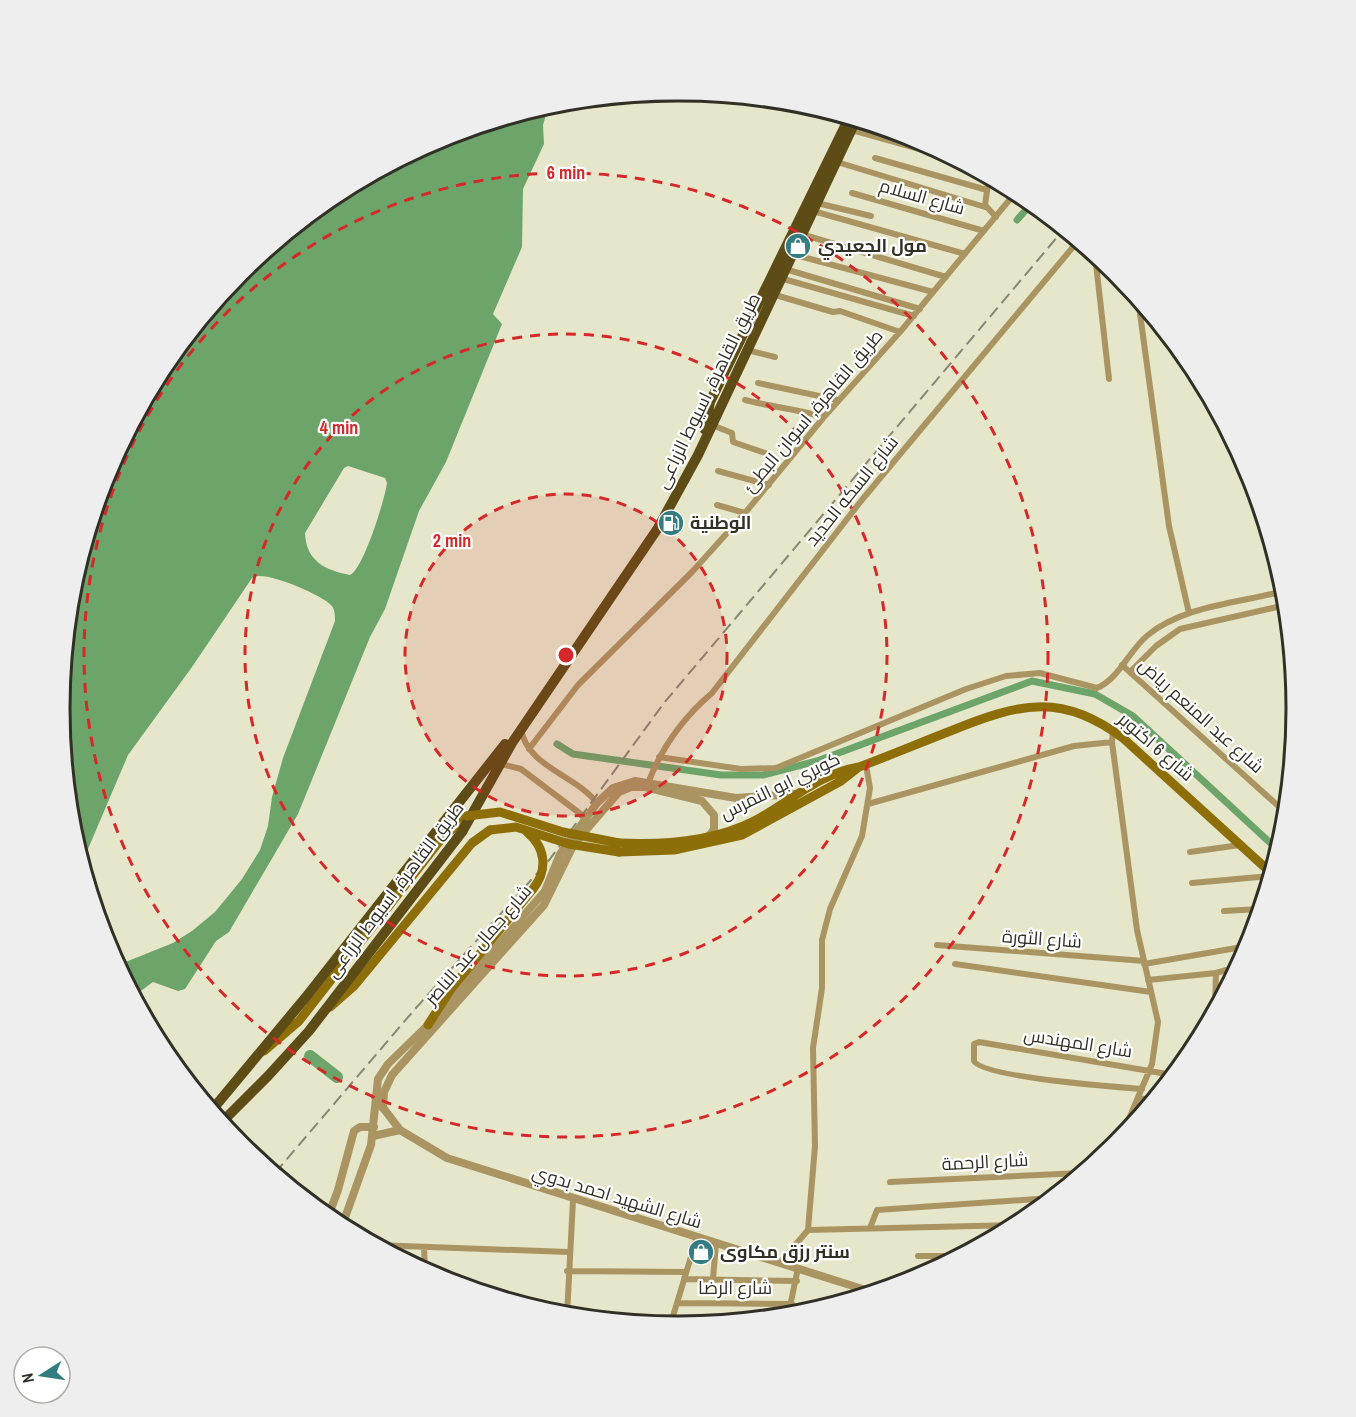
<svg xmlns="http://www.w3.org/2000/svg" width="1356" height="1417" viewBox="0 0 1356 1417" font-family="'Archivo Narrow',Cairo,sans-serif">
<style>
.water{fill:#6ca46a;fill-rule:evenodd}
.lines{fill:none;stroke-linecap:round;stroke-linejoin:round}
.canal{stroke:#6ca46a;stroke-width:7}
.river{stroke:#6ca46a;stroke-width:12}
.minor{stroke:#aa9562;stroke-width:6}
.tertiary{stroke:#aa9562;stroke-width:8}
.secondary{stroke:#8d6e09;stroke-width:9}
.trunk{stroke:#5e4c16;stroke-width:10}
.rail{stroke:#878774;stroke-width:2;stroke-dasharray:12 6;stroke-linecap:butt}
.secondary-bridge{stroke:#8d6e09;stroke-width:9}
.ring{fill:none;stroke:#d62828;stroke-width:3;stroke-dasharray:10 8}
.labels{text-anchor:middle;stroke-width:4.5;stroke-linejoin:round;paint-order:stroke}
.street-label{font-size:18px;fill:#313026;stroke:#fff}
.poi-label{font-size:18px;font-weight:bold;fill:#313026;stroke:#fff;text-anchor:start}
.rim{fill:none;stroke:#313026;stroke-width:3}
.centre{fill:#d62828;stroke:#fff;stroke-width:3}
.ring-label{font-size:18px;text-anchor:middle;font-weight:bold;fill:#d62828;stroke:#fff;stroke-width:4.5;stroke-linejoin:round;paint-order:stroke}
</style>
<rect width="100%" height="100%" fill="#e6e6ca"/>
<!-- water -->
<path class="water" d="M549,105L543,125L544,144L523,189L522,247L493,314L502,324L446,462L419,511L385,609L370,637L298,814L229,932L216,941L185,989L178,991L153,982L134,996L118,965L173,943L192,931L215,912L242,879L260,850L268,826L272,797L283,758L335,621C335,615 335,608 330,604C319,594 262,569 252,578L192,667L128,755L82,863L72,829L60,708L72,588L107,472L164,365L241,271L335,194L442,137ZM348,466L385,478L387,483C385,499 363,570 350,575C325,570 306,561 305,533L344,468Z"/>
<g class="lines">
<!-- canal -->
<path class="canal" d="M1017,220L1032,203
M557,744L573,754L721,775H763L817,761L1032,681L1095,694L1133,716L1278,850"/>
<!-- river -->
<path class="river" d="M310,1056L337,1077"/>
<!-- minor -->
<path class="minor" d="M852,130L955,159
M875,158L987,190
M837,162L985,207
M989,177L985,205L996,217
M989,182L1001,184L1014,195
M852,193L984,231
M817,203L871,216
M813,211L965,254
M801,234L946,277
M792,254L933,292
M1095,255L1109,379
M785,269L920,309
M780,278L914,316
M772,294L833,312L840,311L900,332
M1138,299L1169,526L1189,613
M747,350L775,357
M758,383L838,400
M745,400C772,407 796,409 824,417
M712,425L732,433L733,442L768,454
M718,471L769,485
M717,505L745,513
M1122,665L1286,813
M1130,672L1156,646L1180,629L1286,605
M521,729C527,767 576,775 597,803
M1113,731L1112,742L1137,930L1158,1022L1152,1064L1121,1138
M529,749L578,685L692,572L745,513L824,417L900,332L1016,192
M659,757L741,769L776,768L966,689L1006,676L1040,673L1097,688C1119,679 1130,649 1148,635C1185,605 1240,603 1284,591
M501,764L521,769L586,818
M649,781C662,747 684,717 712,693L861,501L1078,241
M868,804L1074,746L1112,742
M1190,852L1240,845
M1192,883L1270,876
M1224,911L1260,909
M937,945L1144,961
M955,964L1151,992
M1144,964L1248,946
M1148,980L1216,973L1237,967
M1215,1008L1216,973
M1142,1089C1117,1087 982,1077 974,1061V1044L979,1042L1173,1075
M1138,1098L1152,1100
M890,1182L1082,1173
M870,1228L877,1210L1051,1198
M808,1230L815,1146L813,1048L822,988V940L830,909L862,836L870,788L866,765
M376,1245L568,1252
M424,1247L425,1270
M918,1256H959
M780,1263L808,1230L1016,1225
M567,1271L686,1272
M684,1279L797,1281
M713,1279L716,1243
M677,1303L792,1304
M567,1316L573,1200
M788,1316L798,1268
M670,1326L697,1237"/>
<!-- tertiary -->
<path class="tertiary" d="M440,1012L545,891L560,854L597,803L613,788L635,781L736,798L795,794
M375,1097L400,1130L447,1158L872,1292
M383,1108L384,1092L392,1075L544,905L574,844L619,792L631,787H645L702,801L714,815V829L709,836
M373,1136L400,1130
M328,1217L338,1190L354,1131L360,1127H374
M342,1226L371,1145L378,1079L388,1064L432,1021"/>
<!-- secondary -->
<path class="secondary" d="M619,843C663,845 713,842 754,821C789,803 818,774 859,767C891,755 922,742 953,730C1020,703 1063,692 1124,739L1271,873
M619,852L674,850L742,835L841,781L859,767
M330,1007L355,985L472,843L490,830
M428,1025L451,989L533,889
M264,1051L299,1021L442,838L467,816"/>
<!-- trunk -->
<path class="trunk" d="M705,430L710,402L849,118
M212,1110L306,997L505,744
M222,1122L268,1076L309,1031L462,832L512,743L658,528L698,455L856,120"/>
<!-- rail -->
<path class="rail" d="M275,1173L415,1009L550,859L664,703L1064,229"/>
<!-- secondary-bridge -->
<path class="secondary-bridge" d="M467,816L500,812L563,832L619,843
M490,830L516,827L569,844L619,852
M527,832C546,848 548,870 533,889"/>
</g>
<!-- distance rings -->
<circle cx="566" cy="655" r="161" fill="#d62828" fill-opacity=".12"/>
<g class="ring">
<circle cx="566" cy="655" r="161"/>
<circle cx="566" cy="655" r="321"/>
<circle cx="566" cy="655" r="482"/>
</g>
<!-- icons -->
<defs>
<g id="shop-disc" transform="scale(1.35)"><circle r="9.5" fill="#337c7f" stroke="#fff"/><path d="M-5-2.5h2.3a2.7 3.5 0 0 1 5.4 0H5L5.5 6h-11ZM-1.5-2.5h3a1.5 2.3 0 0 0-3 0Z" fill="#fff"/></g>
<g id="fuel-disc" transform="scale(1.35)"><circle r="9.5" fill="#337c7f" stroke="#fff"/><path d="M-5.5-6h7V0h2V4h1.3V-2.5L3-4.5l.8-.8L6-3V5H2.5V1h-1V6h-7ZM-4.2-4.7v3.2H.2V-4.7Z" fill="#fff"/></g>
</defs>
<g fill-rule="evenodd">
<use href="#shop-disc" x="798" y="246"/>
<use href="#fuel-disc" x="671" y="523"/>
<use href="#shop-disc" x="701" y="1252"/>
</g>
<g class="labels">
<!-- street labels -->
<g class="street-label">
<text transform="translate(922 197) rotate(16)" y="6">شارع السلام</text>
<text transform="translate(708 391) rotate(-64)" y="6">طريق القاهرة, اسيوط الزراعى</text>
<text transform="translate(813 411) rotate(-50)" y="6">طريق القاهرة, اسوان البطئ</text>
<text transform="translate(852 491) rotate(-51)" y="6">شارع السكه الحديد</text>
<text transform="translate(1201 716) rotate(42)" y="6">شارع عبد المنعم رياض</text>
<text transform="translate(1156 747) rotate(41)" y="6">شارع 6 اكتوبر</text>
<text transform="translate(780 786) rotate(-26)" y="6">كوبري ابو النمرس</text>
<text transform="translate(395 890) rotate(-53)" y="6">طريق القاهرة, اسيوط الزراعى</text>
<text transform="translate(1042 939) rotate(4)" y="6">شارع الثورة</text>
<text transform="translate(478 945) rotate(-49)" y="6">شارع جمال عبد الناصر</text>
<text transform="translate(1078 1043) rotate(9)" y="6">شارع المهندس</text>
<text transform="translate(985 1162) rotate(-3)" y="6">شارع الرحمة</text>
<text transform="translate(617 1197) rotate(17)" y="6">شارع الشهيد احمد بدوي</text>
<text x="735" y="1294">شارع الرضا</text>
</g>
<!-- poi labels -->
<g class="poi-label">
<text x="818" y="252">مول الجعيدي</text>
<text x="690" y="529">الوطنية</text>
<text x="720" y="1258">سنتر رزق مكاوى</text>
</g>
</g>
<!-- crop -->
<path d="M0 0H1356V1417H0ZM677 101H679A607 607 0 0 1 1286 708V709A607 607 0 0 1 679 1316H677A607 607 0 0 1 70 709V708A607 607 0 0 1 677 101Z" fill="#efeeee" fill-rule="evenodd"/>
<path class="rim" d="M677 101H679A607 607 0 0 1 1286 708V709A607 607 0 0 1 679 1316H677A607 607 0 0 1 70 709V708A607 607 0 0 1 677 101Z"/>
<circle cx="566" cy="655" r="9" class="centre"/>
<g class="ring-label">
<text x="566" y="179">6 min</text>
<text x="339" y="434">4 min</text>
<text x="452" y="547">2 min</text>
</g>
<!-- north arrow -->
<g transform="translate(42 1375) rotate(258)"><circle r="28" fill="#ffffff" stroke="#adaca8" stroke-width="1.5"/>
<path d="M0-4.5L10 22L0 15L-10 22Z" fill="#337c7f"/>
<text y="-9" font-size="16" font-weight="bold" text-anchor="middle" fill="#313026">N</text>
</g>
</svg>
